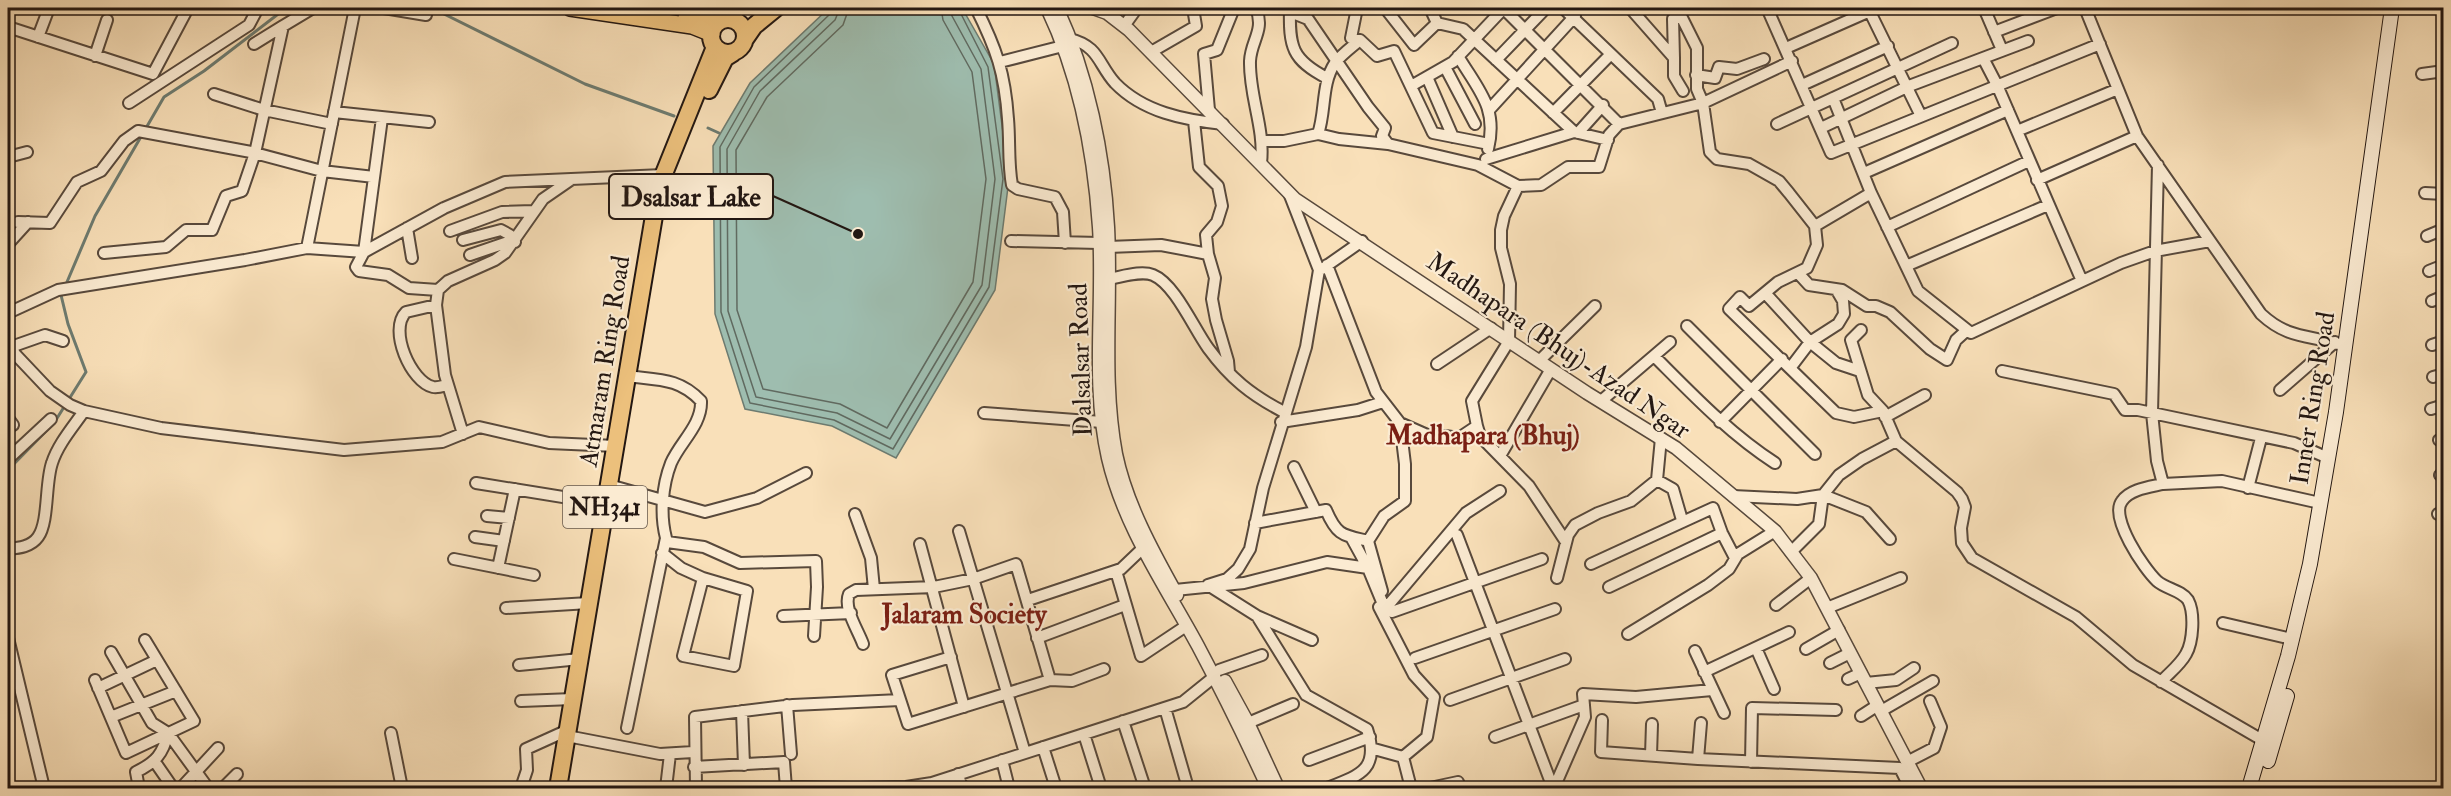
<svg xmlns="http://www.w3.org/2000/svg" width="2451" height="796" viewBox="0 0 2451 796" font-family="'IM FELL Double Pica',serif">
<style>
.water{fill:#9ebdaf;stroke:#6d7b70;stroke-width:1.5}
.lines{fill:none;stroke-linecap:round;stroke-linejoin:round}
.shore{stroke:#606a60;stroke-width:1.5}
.stream{stroke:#6d7b70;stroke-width:3}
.minor-casing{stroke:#58493c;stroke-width:14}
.tertiary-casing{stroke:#58493c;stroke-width:15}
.secondary-casing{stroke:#231712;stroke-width:16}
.primary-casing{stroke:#231712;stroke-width:18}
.trunk-casing{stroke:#231712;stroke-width:20}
.minor{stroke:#fbebd2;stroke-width:10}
.tertiary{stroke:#fbebd2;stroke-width:12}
.secondary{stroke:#fbebd2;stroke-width:14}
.primary{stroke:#ecc07c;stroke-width:15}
.trunk{stroke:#ecc07c;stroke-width:16}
.labels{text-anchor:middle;stroke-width:4.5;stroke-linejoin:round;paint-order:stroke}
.shield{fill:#fbebd2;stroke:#64574c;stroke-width:1.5}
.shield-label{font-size:24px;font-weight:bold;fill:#231712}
.street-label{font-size:26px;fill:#231712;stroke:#fbebd2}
.neighbourhood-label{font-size:27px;font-weight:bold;fill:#7a1f14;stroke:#fbebd2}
.leader{fill:none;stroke:#231712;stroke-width:2}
.callout-dot{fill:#231712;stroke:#fbebd2;stroke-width:2}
.callout{fill:#fbebd2;stroke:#231712;stroke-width:2}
.callout-label{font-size:27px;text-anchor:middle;font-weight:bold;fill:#231712}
</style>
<rect width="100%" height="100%" fill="#f9e0b9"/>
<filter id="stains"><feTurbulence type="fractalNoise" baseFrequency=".00333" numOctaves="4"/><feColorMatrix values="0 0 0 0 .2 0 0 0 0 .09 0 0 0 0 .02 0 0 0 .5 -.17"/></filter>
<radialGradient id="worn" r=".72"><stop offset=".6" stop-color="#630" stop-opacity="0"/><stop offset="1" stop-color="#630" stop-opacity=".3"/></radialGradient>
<!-- water -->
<path class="water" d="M829,8H962L994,64L1009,179L995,290L896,458L832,426L745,409L715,314L713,146L750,83Z"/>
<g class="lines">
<!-- shore -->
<path class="shore" d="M832,8L830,14L754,87L720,147L721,312L750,403L834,420L893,449L989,287L1003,179L988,67L958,8
M840,8L835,20L760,91L727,149L728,311L756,397L837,413L890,439L982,285L995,179L981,69L952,16L950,8
M849,8L843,25L767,97L736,150L737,310L763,389L840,404L887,428L973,282L986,179L972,72L943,20L941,8"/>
<!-- stream -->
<path class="stream" d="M432,8L585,84L674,116
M708,128L719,133
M67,282L95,216L164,97L204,71L286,8
M8,470L54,423L86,372L68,324L61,295"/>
<!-- minor casing -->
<g class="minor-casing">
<path id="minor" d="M384,8L426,15
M976,8C996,48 1005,73 1008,119C1010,141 1008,164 1012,185L1018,189L1055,197L1063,212L1065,243
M1256,8C1265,31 1251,40 1250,61C1249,96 1265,128 1261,163
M1290,8L1293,13L1308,19L1368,107L1385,128L1382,136L1388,144L1478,165L1518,186L1541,185L1568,167H1599L1609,135L1619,124L1703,103L1792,61
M1290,8C1289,47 1292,60 1327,78
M1357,8L1351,38L1360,40L1377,56L1394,51L1433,133L1489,144
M1385,8L1414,45L1437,23
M1430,8L1437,23
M1503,8L1619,124
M1563,8L1658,99L1662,113
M1630,8L1674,58V76L1683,91
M1677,8L1697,48V89L1703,103L1710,152L1717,159L1749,164L1779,181L1789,193L1815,226L1817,245L1807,268L1778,282L1749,306L1740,297L1729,309L1836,413L1854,417L1883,411
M1767,8L1831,153L2100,44
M1868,8L1921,116
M1984,8L2002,50
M2085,8L2137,136L2261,314C2290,341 2311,334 2345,346
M1437,23L1463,29L1574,132
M1124,26L1137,8
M8,27L153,74L188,8
M1994,32L2057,8
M38,37L49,8
M1070,39C1099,46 1098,64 1115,83C1143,112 1184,120 1223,124
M254,44L283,26
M1786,48L1870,11
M1151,52L1196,26L1193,8
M95,56L107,20
M1458,56C1479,91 1498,108 1488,149
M1674,58L1673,19L1681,17
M1983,58L1997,85L2082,281
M1496,60L1546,8
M1000,62L1063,46
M1445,67L1475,124
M2422,74L2444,71
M1696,75L1715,78L1719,67L1737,69L1764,59
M1427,77L1453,137
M1802,85L1888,46
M1411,86L1453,62L1504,8
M214,94L264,110L332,124
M1833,98L1871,193L1918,291L1971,333L2121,263L2155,251L2210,241
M129,103L249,25L258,8
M1209,110L1204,54L1217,50L1234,8
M1489,110L1575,16
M334,112L429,122
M1553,113L1610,55
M382,118L364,252L356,267L359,271L388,275L409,288L438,290
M1194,121L1199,167L1218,186L1222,206L1217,222L1206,235L1208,254
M1777,124L1952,43
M1821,128L1909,86L2028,41
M2017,131L2118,89
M1578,133L1603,105
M1318,134C1326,111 1321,84 1335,63C1341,55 1352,47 1360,40
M1263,141H1284L1318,134L1339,139L1388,144
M8,157L27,152
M1486,159L1574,132L1608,140
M2158,165L2152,413L2157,461L2163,484L2222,481L2320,503
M1864,173L2008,110
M2037,180L2137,136
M2425,193L2444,194
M18,222L50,223L77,182L101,171L124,141L138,131L251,152L322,171L374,177
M1815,226L1871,193
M1887,227L2029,161
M407,228L412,258
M450,231L502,212L533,211
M2427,236L2444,229
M463,240L501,230L510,235L515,242
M1011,241L1099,243
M8,244L28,222
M1108,247L1161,245L1208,254L1215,278L1212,299L1216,320L1228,361L1229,372
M307,248L355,8
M104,253L166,247L186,230H212L226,196L242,191L255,153L283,26L313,8
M470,255L514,240
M1327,265L1376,392L1400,423L1434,438L1445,436L1459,438L1477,426L1472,401L1509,341L1510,284L1501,248V230L1504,216L1518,186
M1906,266L2048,205
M1322,269L1362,241
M2429,271L2444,265
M1798,273L1809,285L1842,290L1867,306H1876L1890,312L1930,349L1947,360L1956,340L1967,330
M1108,279C1121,277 1141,270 1153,275C1175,284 1194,329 1208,348C1230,378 1251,395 1284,412
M1766,294L1810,342L1836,363L1860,371
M2432,301L2444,296
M436,305L406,312C388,330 411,382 433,387C438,388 443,386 447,385
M8,313L58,290L245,260L307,248L364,252L444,208L505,182L663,175
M1687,326L1815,454
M1861,330L1851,340L1868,395L1883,411L1896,441L1957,492L1962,499L1965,507L1961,528L1962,543L1972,558L2076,617L2133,665L2264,741
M8,340L15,354L50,391L70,405L84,411L161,428L344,450L442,442L479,427L549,443L616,446
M2432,345L2444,341
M8,348L45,335L63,341
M1655,357C1693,395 1730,434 1775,463
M1539,361L1595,306
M1437,364L1491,328
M1791,367L1810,342L1838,324L1844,314L1843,301L1836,289
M2002,371L2114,394L2125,410H2138L2294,443L2328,458
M2433,377L2444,374
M2280,390L2335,342
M1601,401L1670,342
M2431,409L2444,405
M984,413L1102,422
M1885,417L1925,395
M8,418L13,425
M1281,422L1358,410L1383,402
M1720,422L1782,359
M1477,426L1480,436L1529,486L1566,542
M463,434L445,375L436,305L438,290L448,281L495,260L505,253L543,199L572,179
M2439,440L2444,439
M1500,456L1551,369
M8,459L51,419
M1294,467L1316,512
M2440,475L2444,474
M1657,480L1661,438
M476,483L606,504
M609,485L705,512L757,498L806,473
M2248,488L2261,438
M1733,496L1797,499L1823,495L1839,475L1862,459L1896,441
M855,514L871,558L874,589
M2438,514L2444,512
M487,516L509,518
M1255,523L1326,510C1337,536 1343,535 1368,541
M959,531L1025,753
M1457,535L1553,788
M475,537L504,541
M1351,537L1368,568
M666,538L667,542L704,547L740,563L816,561L817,587L814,636
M920,544L964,707
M8,549C18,548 31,547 38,537C49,522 45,483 52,463C58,444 73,427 84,411
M1791,552L1819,524L1823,495L1866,512L1890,539
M662,553L681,568L703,578L683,656L734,666L747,591L703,578
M454,559L534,575
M1591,564L1713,508L1722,533L1735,558
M498,568L515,489
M1116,571L1141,656L1186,626
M1557,578L1568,535L1575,525L1598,513L1631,501L1657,480L1673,489L1682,520
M1208,585L1227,579L1238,569L1250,549L1263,488L1306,347L1319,270L1289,193
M1208,585L1257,616L1312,640
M1609,587L1722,533
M1175,590L1244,583L1327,562L1368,568L1385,609
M1382,591L1368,541L1384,516L1405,501V464L1400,423
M1028,600L1121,569L1143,548
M1776,605L1811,578
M506,608L589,603
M1827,608L1901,578
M1392,612L1542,559
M783,616L851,613
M1257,616L1306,695L1367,729C1380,769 1361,775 1327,788
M2223,623L2292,639
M1628,634L1708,585L1729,569L1738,554L1775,531
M8,638L44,788
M1037,638L1125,605
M863,644C858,630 843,608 849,594L856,590L934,587L973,579L1016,564L1050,680
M1756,648L1774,689
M1806,649L1839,630
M1695,651L1724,713
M111,652L152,723L168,733L208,788
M951,657L892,675L908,724L1050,680L1072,681L1104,669
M1415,658L1555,609
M1830,663L1850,653
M519,665L580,659
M1219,670L1262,655
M1704,672L1789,632
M1848,679L1861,673
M95,680L126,753L194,721L145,640
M2161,682C2169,673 2180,665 2186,654C2193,642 2195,613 2188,600C2181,590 2166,589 2157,581C2144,569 2109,517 2122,501C2130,489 2150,487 2163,484
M1866,683L1896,680L1914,668
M98,688L157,660
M1450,700L1565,659
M521,701L573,699
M787,705L791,754
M1165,708L1188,788
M742,711L744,765
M1881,711L1933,681
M1861,716L1878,705
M111,717L176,691
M1602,720L1601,752L1698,759L1900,768L1910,788
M1123,721L1145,788
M1248,723L1293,704
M627,728L666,538C660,515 662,486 671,463C680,442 702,425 701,401C681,380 663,380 635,377
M391,733L402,788
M1084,734L1101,788
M567,736L660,754L693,752
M1495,737L1584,705
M1043,747L1056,788
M1374,749L1403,757
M1651,755L1652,724
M1698,759L1701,723
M1002,760L1009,788
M1309,760L1370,737
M155,762L173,788
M1751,762L1752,708L1836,710
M1907,762L1934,748L1941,727L1930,701
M694,767L784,762L786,788
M958,774L962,788
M8,783L9,784
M787,787L849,788
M139,788L136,772C156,762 163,754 168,733
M181,788L218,748
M223,788L237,774
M521,788L527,770L526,749L568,730
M666,788L670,754
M696,788L695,717L793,705L900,700
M860,788L906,787L932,783L1183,702L1214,677
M1411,788L1403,757L1427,737L1434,697L1414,675L1379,607L1385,609L1466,513L1500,491
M1430,788L1458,782L1460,788
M1554,788L1585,717L1583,694L1636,697L1712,690"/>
</g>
<!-- tertiary casing -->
<g class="tertiary-casing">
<path id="tertiary" d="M1047,8C1079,75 1094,153 1099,227C1104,304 1091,383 1108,458C1124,527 1165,585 1198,646C1223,693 1246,740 1268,788
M1057,8C1088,75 1104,154 1108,227C1112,303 1102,379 1116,454C1126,503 1153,552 1177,595
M1093,8L1107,13L1129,30L1295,199L1587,393L1676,448L1775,531L1811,578L1921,788
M1225,681L1248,723L1278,788"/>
</g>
<!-- secondary casing -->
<g class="secondary-casing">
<path id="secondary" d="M2268,761L2287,696
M2249,788L2288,656L2310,564L2336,412L2392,8"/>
</g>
<!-- primary casing -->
<g class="primary-casing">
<path id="primary" d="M570,8L692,26L712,34
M686,18L723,20"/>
</g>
<!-- trunk casing -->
<g class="trunk-casing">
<path id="trunk" d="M711 36a17 17 0 1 1 34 0a17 17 0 1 1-34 0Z
M745,39L754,26L776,8
M709,90L725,58L733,53
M558,788L659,186L715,47"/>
</g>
<!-- minor -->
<use href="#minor" class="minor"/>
<!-- tertiary -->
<use href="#tertiary" class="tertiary"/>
<!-- secondary -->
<use href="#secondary" class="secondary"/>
<!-- primary -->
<use href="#primary" class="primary"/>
<!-- trunk -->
<use href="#trunk" class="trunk"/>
</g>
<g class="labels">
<!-- shield labels -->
<rect class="shield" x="563" y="486" width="84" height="42" rx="4.5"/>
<g class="shield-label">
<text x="605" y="515">NH341</text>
</g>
<!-- street labels -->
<g class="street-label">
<text transform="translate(1559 345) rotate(34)" y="9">Madhapara (Bhuj)-Azad Ngar</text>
<text transform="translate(1080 360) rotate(-92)" y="9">Dalsalsar Road</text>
<text transform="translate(604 361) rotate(-81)" y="9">Atmaram Ring Road</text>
<text transform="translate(2312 398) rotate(-81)" y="9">Inner Ring Road</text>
</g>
<!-- neighbourhood labels -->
<g class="neighbourhood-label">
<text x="1483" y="444">Madhapara (Bhuj)</text>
<text x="964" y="623">Jalaram Society</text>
</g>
</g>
<!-- callouts -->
<path class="leader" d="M858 234L773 196"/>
<circle class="callout-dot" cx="858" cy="234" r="6"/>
<rect class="callout" x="609" y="174" width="164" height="45" rx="6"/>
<g class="callout-label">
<text x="691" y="206">Dsalsar Lake</text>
</g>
<!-- margin -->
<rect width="2451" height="796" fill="none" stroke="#f9e0b9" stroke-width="30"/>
<rect x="9" y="9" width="2433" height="778" fill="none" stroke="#231712" stroke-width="3"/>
<rect x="15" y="15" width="2421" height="766" fill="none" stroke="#231712" stroke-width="1.5"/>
<rect width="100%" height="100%" filter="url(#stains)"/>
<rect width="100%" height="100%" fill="url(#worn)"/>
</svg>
